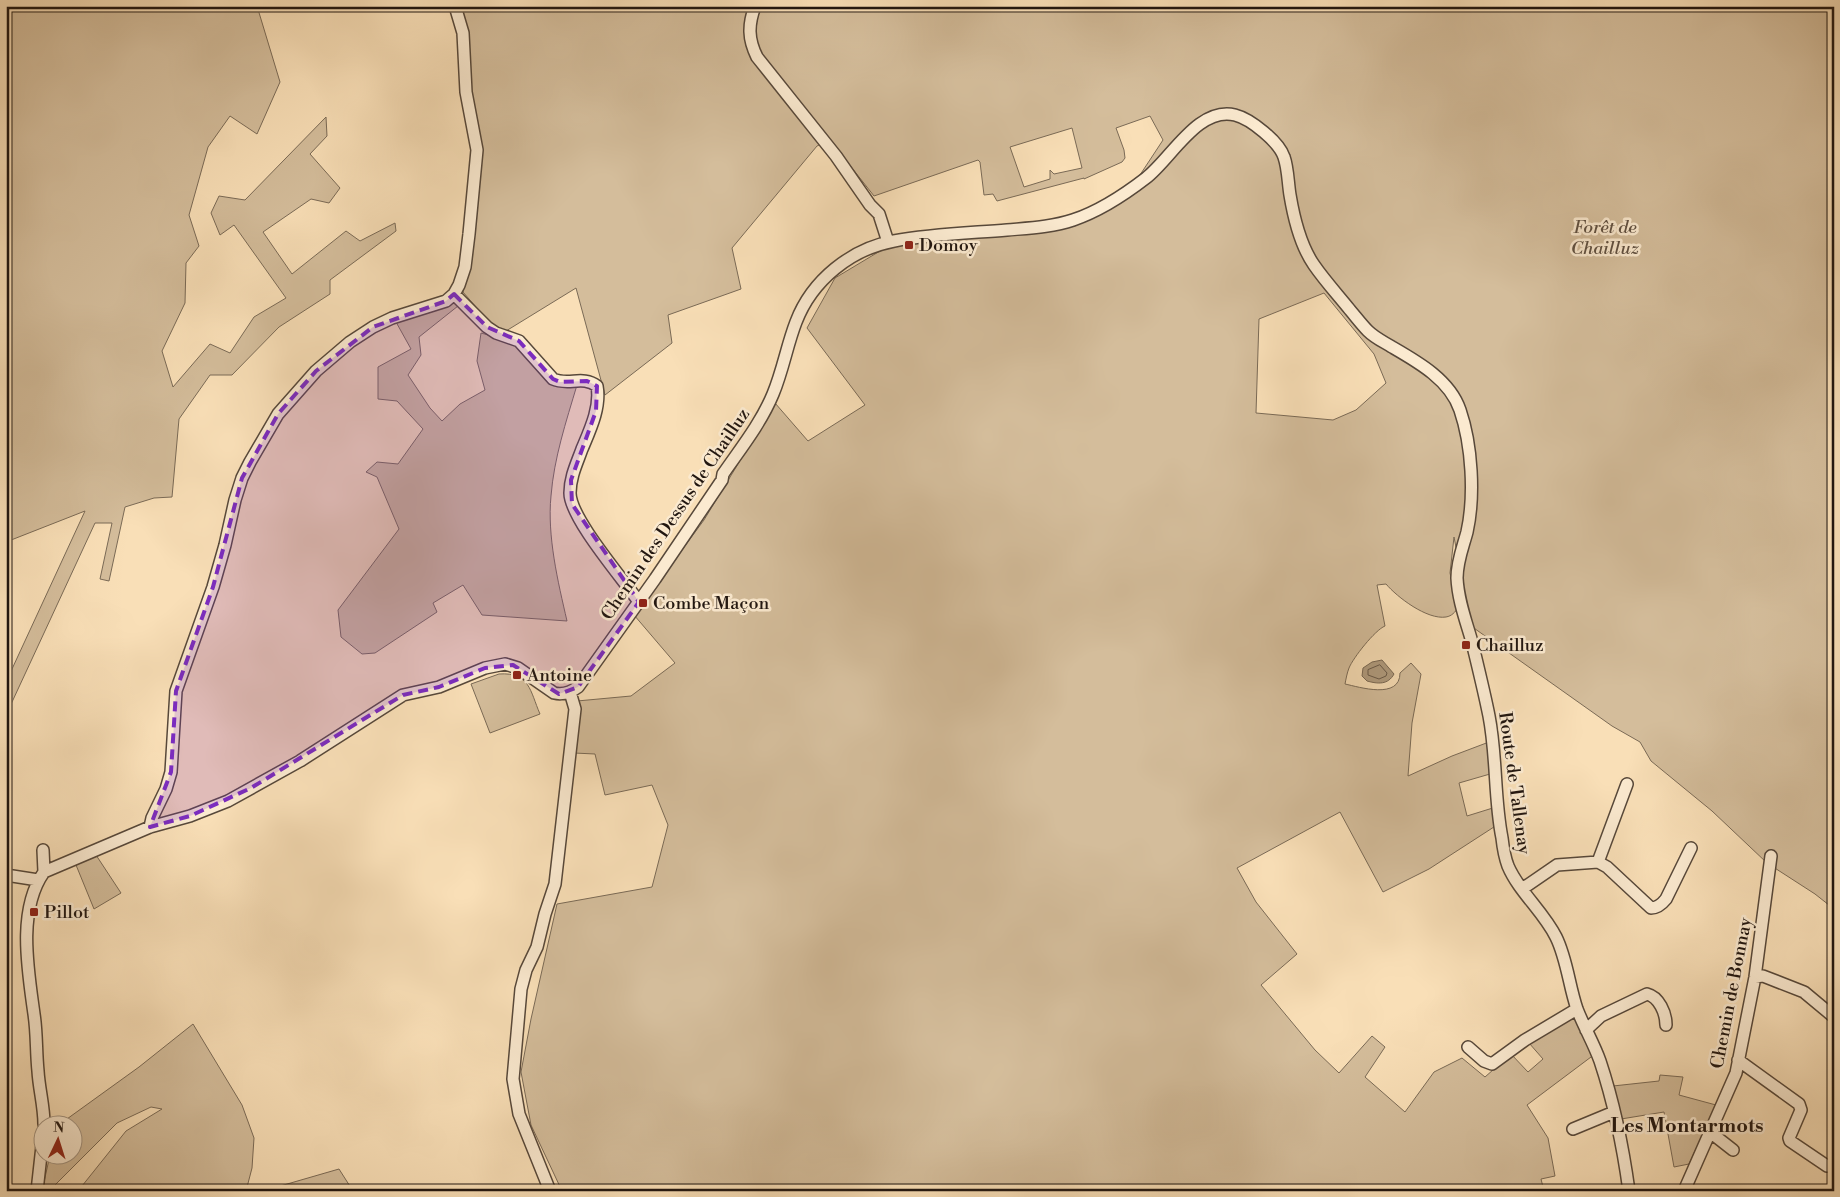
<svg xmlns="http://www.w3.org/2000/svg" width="1840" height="1197" viewBox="0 0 1840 1197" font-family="'Libre Bodoni',serif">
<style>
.green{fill:#d4bd9b;stroke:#7a6a56;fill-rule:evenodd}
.water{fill:#b09b7e;stroke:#776652}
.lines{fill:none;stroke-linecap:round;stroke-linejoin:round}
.shore{stroke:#685847;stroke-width:1}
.minor-casing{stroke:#57483a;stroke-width:14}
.minor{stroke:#fbead0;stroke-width:11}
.marked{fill:#7b2cbf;fill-opacity:0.2;stroke:#7b2cbf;stroke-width:4;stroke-dasharray:10 6;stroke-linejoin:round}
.poi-dot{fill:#8f2418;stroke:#fbead0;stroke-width:2}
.labels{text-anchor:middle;stroke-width:5;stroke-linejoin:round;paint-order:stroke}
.park-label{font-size:18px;font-style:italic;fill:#605041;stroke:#fbead0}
.poi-label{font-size:18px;fill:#211610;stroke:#fbead0;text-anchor:start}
.street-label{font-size:18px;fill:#211610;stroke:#fbead0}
.quarter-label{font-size:20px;font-weight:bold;fill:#211610;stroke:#fbead0}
</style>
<rect width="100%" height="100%" fill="#f9dfb7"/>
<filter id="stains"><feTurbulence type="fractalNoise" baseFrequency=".004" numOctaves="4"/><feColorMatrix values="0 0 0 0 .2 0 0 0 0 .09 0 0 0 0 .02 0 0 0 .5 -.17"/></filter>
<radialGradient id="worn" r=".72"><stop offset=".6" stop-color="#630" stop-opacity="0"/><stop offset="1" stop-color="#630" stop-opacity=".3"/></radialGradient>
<!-- green -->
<path class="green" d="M6,6H257L280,82L257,134L230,116L208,147L189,215L199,246L186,263L185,303L162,351L173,387L210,344L230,353L254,317L286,298L234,225L220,235L211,213L219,196L245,200L326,117L327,136L310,154L340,188L329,203L311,199L263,232L292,274L346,231L360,241L395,223L396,231L330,280V294L279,327L232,375H210L179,419L172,497L154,498L125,507L109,581L100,579L112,523H95L6,715V682L85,511L6,542Z
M459,6H1834V909L1815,894L1767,863L1712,811L1651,761L1640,742L1612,726L1471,626L1454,537L1450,573L1458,608C1455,612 1452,616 1446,617C1427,620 1397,597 1386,584L1377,585L1385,626C1375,630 1353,658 1349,668C1347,673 1346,679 1345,684C1359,687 1400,700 1400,673L1411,663L1421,674L1412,723L1408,776L1452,756L1489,742L1490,774L1459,783L1467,816L1496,807L1497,825L1429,869L1383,892L1340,812L1237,868L1256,902L1297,954L1261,985L1315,1050L1339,1073L1372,1036L1385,1047L1365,1077L1405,1112L1434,1072L1462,1058L1485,1077L1511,1054L1528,1072L1543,1059L1529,1043L1575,1015L1595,1054L1527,1105L1548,1138L1555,1176L1541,1179L1544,1191H562L531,1125L521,1072L531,1019L557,904L652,887L668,825L652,785L605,795L595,754L574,753L577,701L631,696L675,663L634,615L704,520L775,403L808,441L865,405L807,328L835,278L895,242L1064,218L1092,207L1136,181L1163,140L1150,116L1116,128L1124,150L1125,158L1122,162L1084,179V178L997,201L993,194L984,195L980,162L978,160L874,196L830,140L817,146L732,248L741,289L668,315L672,343L605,395L576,288L506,331L495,329L463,292L468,267L481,144L468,75ZM1072,128L1082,168L1054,174L1050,170V179L1024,187L1010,147ZM1324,293L1374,354L1386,383L1356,410L1333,420L1256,413L1259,319Z
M452,300L458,306L419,337L421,355L408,375L430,408L442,421L460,404L485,390L477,361L481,333L517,343L553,384L577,385C566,422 554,458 551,496C547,536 558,582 567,621L482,615L463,585L433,603L437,612L375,653L362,654L341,637L338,610L399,529L377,477L366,472L377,462L398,464L423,429L397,401L378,399V367L411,349L396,322Z
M499,674C530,672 530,691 540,714L490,733L471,684Z
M96,855L121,893L94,909L76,865Z
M193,1024L242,1105L254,1138L252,1168L246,1191H78L126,1131L162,1109L151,1107L117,1123L49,1191H42L50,1155L72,1154V1124H60L139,1067Z
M1660,1075L1683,1077L1679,1095L1716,1105L1689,1164L1674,1167L1664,1112L1621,1119L1613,1086L1659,1081Z
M339,1169L353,1191H263Z"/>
<!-- water -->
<path class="water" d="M1382,660L1394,674C1388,685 1378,684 1367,681L1362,676L1363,668L1372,662Z"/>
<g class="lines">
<!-- shore -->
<path class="shore" d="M1380,665L1387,673L1386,676L1379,679L1368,675V670Z"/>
<!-- minor casing -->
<g class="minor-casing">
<path id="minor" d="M755,6C748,25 748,39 757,57L836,156L870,205L879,214L888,242
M454,294L487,327L496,333L519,341L553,379C568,386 583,375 597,386C601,407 590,430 582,449C577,463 570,477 570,493C570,518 623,579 639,602
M150,827L152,818L166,789L171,772L176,691L213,587L225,545L235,500L242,478L250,462L278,414L316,371L350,342L373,327L392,318L446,301L454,294L459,285L465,267L469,234L477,150L466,92L463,33L455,6
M43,850L44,872
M1598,862L1607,867L1651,908C1658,908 1662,904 1666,899L1691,848
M1598,862L1627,784
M6,875L38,880
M1522,889L1557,865L1598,862
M1755,977L1763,976L1804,992L1834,1017
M1586,1030L1601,1016L1647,994C1659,997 1666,1013 1666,1025
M1468,1047L1484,1061L1492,1064L1525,1040L1577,1009
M1738,1060L1799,1104L1801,1110L1789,1138L1790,1141L1827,1166
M44,1124C44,1106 39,1089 38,1071C36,1052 37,1033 34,1014C28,970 17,910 44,872L150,827L190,816L228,801L300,761L403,695L439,687L485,668L505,664L518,668L554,693C563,695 570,693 578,687L655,579L722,480L723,474C741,448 761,423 773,394C783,370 787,345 796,322C812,280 851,249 894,241C931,234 970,233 1007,230C1029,228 1052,227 1073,220C1100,211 1124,195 1146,178C1171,159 1198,106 1235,115C1251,119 1279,142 1284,157C1288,168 1288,183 1290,195C1294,219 1300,245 1314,265C1325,281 1338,295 1350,310C1356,317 1362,325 1368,331C1375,338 1384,342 1392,347C1418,362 1450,380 1460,410C1472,445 1475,496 1467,532C1463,547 1457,561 1457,578C1458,600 1466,621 1472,642C1478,667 1484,691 1489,716C1497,757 1494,798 1502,838C1503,847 1505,858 1508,866C1519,892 1543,911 1556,937C1567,959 1569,986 1577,1009C1584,1027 1594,1044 1600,1061C1614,1103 1623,1147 1629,1191
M1573,1129L1614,1112
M1710,1132L1733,1150
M37,1191L42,1146
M550,1191L519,1114L513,1079L521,989L526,970L537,947L545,914L555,884L575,709L570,692
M1684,1191L1736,1073L1755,977L1771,856"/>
</g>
<!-- minor -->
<use href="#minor" class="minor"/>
</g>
<!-- marked area -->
<path class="marked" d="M454,294L487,327L519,341L553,379L560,382L587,381L597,386L596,411L571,480L572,504L639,602L578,687L559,694L513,665L485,668L439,687L403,695L251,788L190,816L150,827L171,772L176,691L213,587L242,478L278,414L316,371L373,327L446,301Z"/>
<!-- markers -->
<g class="poi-dot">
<rect x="904" y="240" width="10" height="10" rx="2.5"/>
<rect x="638" y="598" width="10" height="10" rx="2.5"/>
<rect x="1461" y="640" width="10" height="10" rx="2.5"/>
<rect x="512" y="670" width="10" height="10" rx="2.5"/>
<rect x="29" y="907" width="10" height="10" rx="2.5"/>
</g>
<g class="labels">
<!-- park labels -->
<g class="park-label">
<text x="1605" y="233">Forêt de<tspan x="1605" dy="21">Chailluz</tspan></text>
</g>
<!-- poi labels -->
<g class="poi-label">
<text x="919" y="251">Domoy</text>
<text x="653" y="609">Combe Maçon</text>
<text x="1476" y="651">Chailluz</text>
<text x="527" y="681">Antoine</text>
<text x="44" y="918">Pillot</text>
</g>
<!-- street labels -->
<g class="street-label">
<text transform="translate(675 514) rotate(-56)" y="6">Chemin des Dessus de Chailluz</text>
<text transform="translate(1515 783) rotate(82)" y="6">Route de Tallenay</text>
<text transform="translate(1731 993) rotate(-79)" y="6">Chemin de Bonnay</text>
</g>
<!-- quarter labels -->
<g class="quarter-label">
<text x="1687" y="1132">Les Montarmots</text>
</g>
</g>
<!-- margin -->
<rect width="1840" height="1197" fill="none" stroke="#f9dfb7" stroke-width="25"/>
<rect x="8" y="8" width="1825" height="1182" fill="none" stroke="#211610" stroke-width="2.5"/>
<rect x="12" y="12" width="1815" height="1172" fill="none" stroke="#211610"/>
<!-- north arrow -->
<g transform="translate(58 1140) rotate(4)"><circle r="24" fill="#fbead0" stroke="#a49583"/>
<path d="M0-4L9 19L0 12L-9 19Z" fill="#8f2418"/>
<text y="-8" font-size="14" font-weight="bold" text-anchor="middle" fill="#211610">N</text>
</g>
<rect width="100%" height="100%" filter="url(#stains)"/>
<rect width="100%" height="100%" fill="url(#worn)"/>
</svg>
